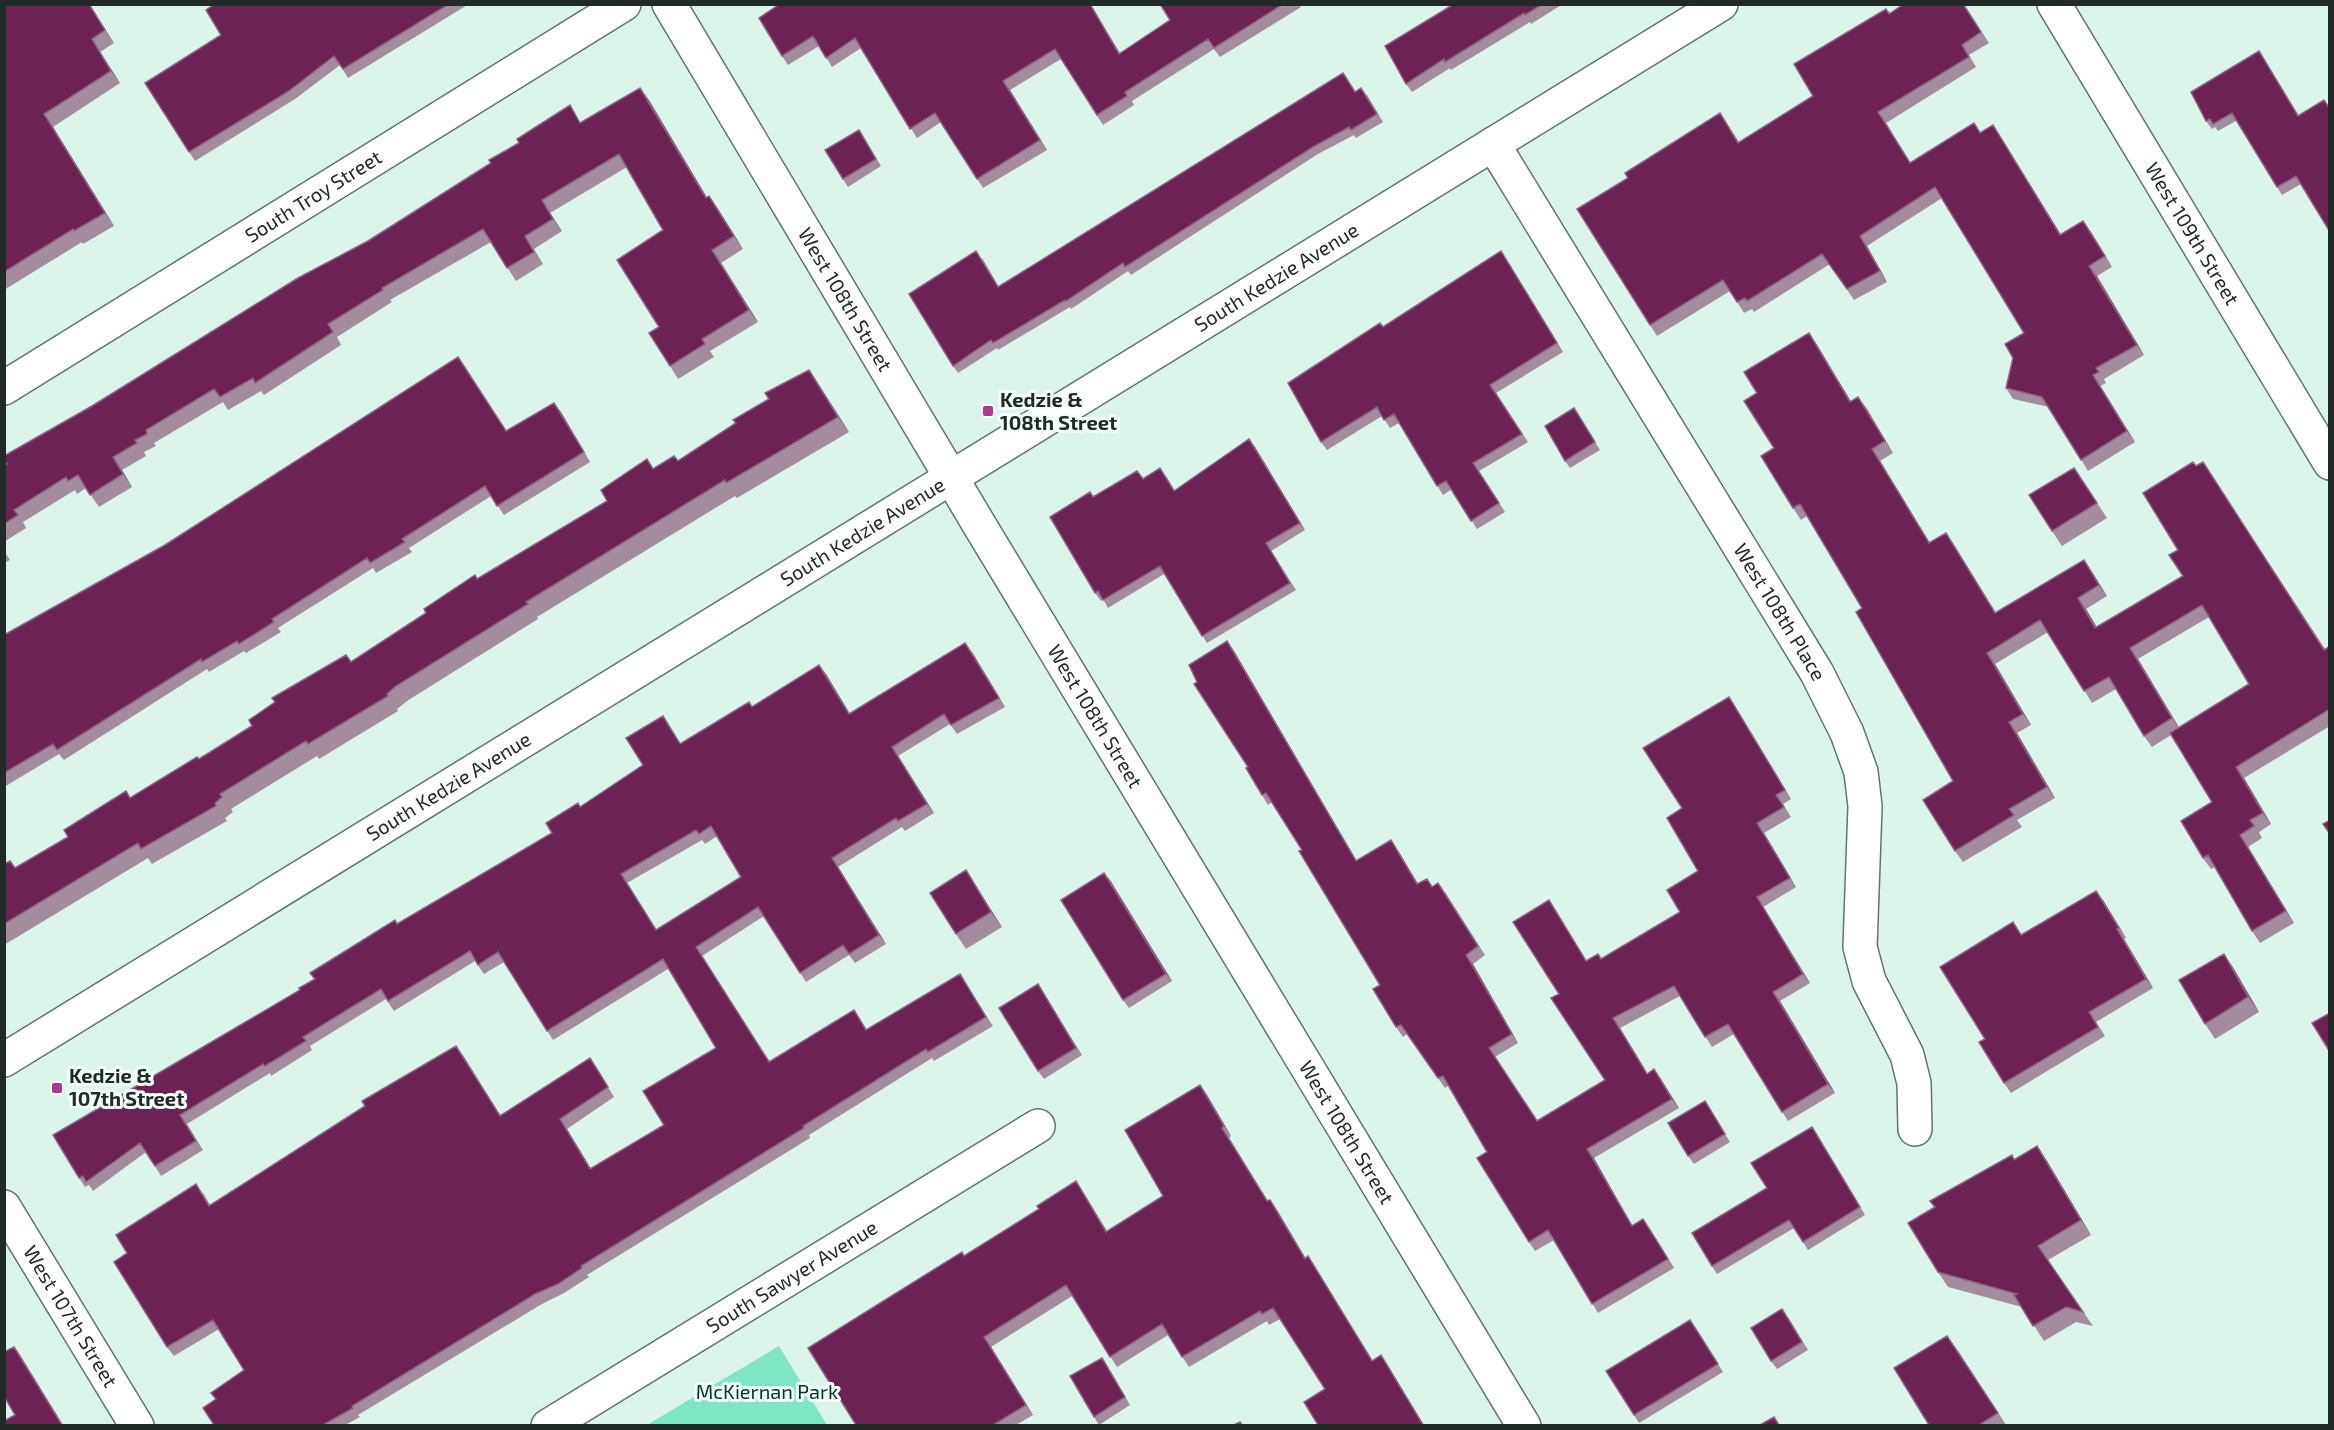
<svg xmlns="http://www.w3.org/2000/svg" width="2334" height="1430" viewBox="0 0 2334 1430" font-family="'Exo 2',sans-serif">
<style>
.green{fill:#7ee6c4}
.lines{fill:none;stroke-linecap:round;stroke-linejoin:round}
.street-casing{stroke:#60756d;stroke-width:36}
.secondary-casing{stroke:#60756d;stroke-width:36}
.street{stroke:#fff;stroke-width:33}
.secondary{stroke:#fff;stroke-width:33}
.wall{fill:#a48c9f;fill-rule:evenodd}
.shaded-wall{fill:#8e6181}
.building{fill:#6c2253;stroke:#8e6181;stroke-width:1.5;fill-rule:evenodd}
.poi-dot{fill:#b2378a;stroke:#f4fefa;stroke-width:2}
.labels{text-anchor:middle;stroke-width:6;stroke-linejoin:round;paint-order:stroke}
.street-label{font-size:20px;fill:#212a27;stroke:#f4fefa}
.poi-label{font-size:20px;font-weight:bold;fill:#212a27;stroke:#f4fefa;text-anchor:start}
.park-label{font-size:20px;fill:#003628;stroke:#f4fefa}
</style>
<rect width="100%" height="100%" fill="#dcf5eb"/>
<!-- green -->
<path class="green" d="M779,1346L827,1425H647Z"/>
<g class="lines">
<!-- street casing -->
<g class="street-casing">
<g id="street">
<path id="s1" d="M669,4L980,526L1524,1426"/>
<path id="s2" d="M2054,4L2330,463"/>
<path id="s3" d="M1493,144L1817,673L1847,733L1861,772L1865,806L1860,947L1869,981L1907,1055L1914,1083L1915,1129"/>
<path id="s4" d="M4,388L624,4"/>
<path id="s5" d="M4,1207L137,1426"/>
<path id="s6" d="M548,1426L1038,1126"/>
</g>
</g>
<!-- secondary casing -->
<g class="secondary-casing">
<g id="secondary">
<path id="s7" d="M4,1060L1721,4"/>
</g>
</g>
<!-- street -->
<use href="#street" class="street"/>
<!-- secondary -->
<use href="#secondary" class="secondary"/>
</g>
<!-- wall -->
<path class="wall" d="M4,4H89L114,43L100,52L120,83L53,127L114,226L83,244L82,242L4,290Z
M215,4H469L348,78L340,65L295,99L195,161L189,152L221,35Z
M780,4H1090L1120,53L1170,20L1160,4H1299L1301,7L1220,57L1214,49L1132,101L1134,105L1103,125L1061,59L1010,90L1047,150L983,188L941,122L917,138L861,48L832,67L819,46L788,65L782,56Z
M1454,4H1563L1531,24L1530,22L1451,70L1450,68L1412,92L1406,84Z
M1904,4H1964L1989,43L1969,55L1976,67L1886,123L1910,163L1981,133L1993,125L2061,235L2091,232L2112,267L2097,276L2144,355L2104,379L2106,383L2100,386L2135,442L2088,471L2049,407L2013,399L2006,388L2024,333L1942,198L1867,246L1887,282L1854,300L1830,264L1754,312L1752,309L1744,313L1730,291L1657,336L1650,325L1628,178L1720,113L1739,142L1813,96L1886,9L1890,13Z
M2264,59L2299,116L2301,184L2282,195L2236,121L2218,131L2215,127L2212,129L2206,121Z
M1355,91L1367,95L1383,122L1356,138L1354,135L1318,154L1131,275L1128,271L1071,309L1070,307L998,350L997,348L958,373L953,366L982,258L999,287Z
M649,100L707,198L718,209L743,249L721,263L758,322L710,351L714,357L678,379L670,366L659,327L663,230L627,167L550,213L562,231L534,249L543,264L516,281L491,242L390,300L392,302L337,337L341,345L264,395L261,391L228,410L223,402L154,443L156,446L144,452L146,456L122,470L132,487L99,507L86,488L77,494L75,490L23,522L26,528L4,542V465L92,406L368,241L581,122Z
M859,130L881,166L848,187L843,179Z
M1506,259L1563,352L1496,393L1528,442L1479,471L1505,512L1477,529L1452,489L1443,495L1399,423L1390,428L1382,416L1327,450L1321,442L1383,327Z
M1817,345L1851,402L1858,397L1893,453L1880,461L1930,543L1954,545L1996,613L2092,572L2107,596L2086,609L2096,627L2183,576L2178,550L2196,466L2203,462L2325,649L2330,646V726L2244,778L2271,824L2259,832L2262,838L2248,847L2294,923L2260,943L2252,931L2215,867L2211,869L2203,858L2212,802L2171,735L2152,747L2144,736L2116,689L2092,703L2048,632L1995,664L2031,725L2017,733L2055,798L2017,820L2022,827L1963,862L1955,851L1953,781L1862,608L1807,516L1801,520L1793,508L1757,393ZM2209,617L2249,684L2179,727L2138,659Z
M819,385L849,432L737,498L735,496L537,617L538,619L407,701L397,709L398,711L319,759L317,756L231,809L233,812L225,818L227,821L152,864L148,858L4,945V864L15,868L68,837L131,797L199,759L426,613L477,579L607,501L654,469L678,461L736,423L733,420Z
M1574,408L1600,450L1570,468L1565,461Z
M561,412L590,462L504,515L491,496L409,548L412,552L376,573L373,568L278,628L281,632L246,653L244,651L209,672L207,669L64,760L59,754L4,787V635L507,431Z
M1255,447L1305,530L1271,551L1296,590L1207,643L1164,574L1108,608L1103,599L1101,601L1095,593L1093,497L1143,479L1166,476L1175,491Z
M2084,483L2107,518L2062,546L2052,531Z
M4,551L10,560L4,563Z
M1234,651L1356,860L1397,849L1418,884L1432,887L1445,892L1485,955L1473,964L1518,1043L1495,1057L1538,1121L1605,1080L1559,994L1549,900L1586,961L1601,959L1680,912L1698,871L1682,808L1729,697L1791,799L1783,804L1791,817L1764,833L1796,887L1763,907L1810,983L1780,1001L1835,1093L1788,1121L1734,1034L1712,1047L1680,996L1620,1028L1647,1074L1654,1069L1679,1108L1594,1158L1632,1226L1650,1229L1674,1268L1598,1313L1554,1240L1535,1251L1529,1242L1487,1152L1448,1086L1445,1088L1407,1034L1403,1037L1396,1027L1380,985L1302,850L1272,802L1268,805L1262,795L1248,767L1197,682Z
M972,652L1005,707L957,734L950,724L898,756L934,813L905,831L902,827L838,867L886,944L855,963L849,955L806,982L764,916L702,956L770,1062L854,1010L867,1030L966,984L993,1026L934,1061L932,1058L809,1135L810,1138L587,1275L589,1277L564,1293L542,1304L358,1415L360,1417L345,1425H214L216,1399L211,1393L244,1370L219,1329L174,1356L167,1347L127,1253L203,1193L210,1205L463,1055L500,1115L590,1058L614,1097L567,1129L591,1169L664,1125L716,1048L668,969L553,1040L504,962L484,974L475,961L394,1011L386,999L310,1046L312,1050L271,1076L270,1073L187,1124L203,1150L161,1176L146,1152L93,1191L89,1185L85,1187L79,1178L300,990L315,980L310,973L398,924L552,833L580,807L643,765L663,716L681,744L753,707L826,674L850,714ZM717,836L741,877L656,930L627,883L702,840L705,844Z
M1110,880L1172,981L1129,1008L1123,1000Z
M976,886L1002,927L966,949L956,934Z
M2103,900L2126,938L2124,939L2153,988L2096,1022L2105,1036L2011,1093L2004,1083L1985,1039Z
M2224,954L2234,969L2259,1012L2215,1039L2205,1024Z
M1038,984L1082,1055L1044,1079L1038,1071Z
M1207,1095L1231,1136L1229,1138L1267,1201L1270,1200L1277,1210L1305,1258L1308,1256L1315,1267L1372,1361L1381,1355L1388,1366L1325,1389L1280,1319L1269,1325L1267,1321L1189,1367L1168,1335L1117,1367L1072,1296L991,1347L1033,1415L1016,1425H856L964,1256L1083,1192L1107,1231L1163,1196Z
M1705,1101L1730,1142L1694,1164L1688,1156Z
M1817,1135L1865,1215L1808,1250L1794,1228L1717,1274L1712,1266L1767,1188Z
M2037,1146L2047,1161L2091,1235L2048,1260L2093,1326L2076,1322L2044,1341L2022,1307L1948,1287L1938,1272L1934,1207L1930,1201L2014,1159Z
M1788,1317L1808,1350L1777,1369L1771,1361Z
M1690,1320L1723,1372L1639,1423L1634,1415Z
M1958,1351L2006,1425H1929Z
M1102,1358L1130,1405L1099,1425L1094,1417Z"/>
<!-- shaded-wall -->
<path class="shaded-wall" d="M89,4L114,43L105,30Z
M92,39L100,52L120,83L111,71Z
M1003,81L1010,90L1047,150L1040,140Z
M640,88L649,100L715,211L706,198Z
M1878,112L1886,123L1917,174L1910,163Z
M44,114L53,127L114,226L105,213Z
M1993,125L2000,136L2068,246L2060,235Z
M709,196L718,209L743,249L734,236Z
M542,200L550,213L562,231L553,219Z
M2083,221L2091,232L2112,267L2105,256Z
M1860,236L1867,246L1887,282L1880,271Z
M712,250L721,263L758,322L749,310Z
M1501,251L1506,259L1563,352L1557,343Z
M2089,266L2097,276L2144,355L2137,345Z
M1809,333L1817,345L1858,413L1850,402Z
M809,370L819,385L849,432L838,417Z
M2093,375L2100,386L2135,442L2127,431Z
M1858,397L1867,409L1893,453L1885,441Z
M554,403L561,412L590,462L584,452Z
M1249,439L1255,447L1305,530L1300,523Z
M1872,449L1880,461L1937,555L1929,543Z
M113,457L122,470L132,487L123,474Z
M1946,533L1954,545L2003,625L1995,613Z
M2084,560L2092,572L2107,596L2099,585Z
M2078,598L2086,609L2104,639L2095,628Z
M1227,641L1234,651L1362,870L1356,861Z
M965,643L972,652L1005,707L999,698Z
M2130,648L2138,659L2180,730L2172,718Z
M1987,653L1995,664L2031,725L2023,714Z
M819,665L826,674L856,724L849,714Z
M1729,697L1735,706L1791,799L1785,790Z
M2009,722L2017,733L2055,798L2047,787Z
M892,747L898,756L934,813L927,804Z
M2236,767L2244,778L2271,824L2263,813Z
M1757,823L1764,833L1796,887L1790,878Z
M2240,835L2248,847L2294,923L2286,911Z
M1391,840L1397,849L1424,894L1417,884Z
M832,858L838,867L886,944L879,935Z
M966,870L976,886L1002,927L991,912Z
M1104,873L1110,880L1172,981L1166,974Z
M2096,891L2103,900L2126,938L2119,928Z
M1757,897L1763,907L1810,983L1803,974Z
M2117,929L2124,939L2153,988L2146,979Z
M2224,954L2234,969L2259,1012L2248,997Z
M1466,955L1473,964L1518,1043L1512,1034Z
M1773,992L1780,1001L1835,1093L1828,1084Z
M1613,1018L1620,1028L1653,1083L1647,1074Z
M590,1058L597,1068L614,1097L608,1087Z
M1654,1069L1661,1079L1679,1108L1672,1099Z
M1200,1085L1207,1095L1231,1136L1224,1126Z
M560,1119L567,1129L597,1179L590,1169Z
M1222,1128L1229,1138L1274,1211L1267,1201Z
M2037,1146L2047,1161L2091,1235L2081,1220Z
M1587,1149L1594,1158L1638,1236L1632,1226Z
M1076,1181L1083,1192L1113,1242L1106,1232Z
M1270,1200L1277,1210L1312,1269L1305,1259Z
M1643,1219L1650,1229L1674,1268L1668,1259Z
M1308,1256L1315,1267L1379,1371L1372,1361Z
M1947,1336L1958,1351L2006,1425L1998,1413Z
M984,1337L991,1347L1033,1415L1026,1405Z
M14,1347L20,1355L63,1425H62Z
M1381,1355L1388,1366L1424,1425H1423Z"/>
<!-- building -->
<path class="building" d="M4,4H89L105,30L92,39L111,71L44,114L105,213L74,231L73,229L4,272Z
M215,4H449L343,69L334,56L289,91L189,152L145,83L221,35L206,10Z
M780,4H1090L1119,54L1170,20L1160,4H1283L1214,48L1208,39L1125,92L1127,96L1097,115L1055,49L1003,81L1040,140L977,179L935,113L910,129L855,38L826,58L813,36L782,56L759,18Z
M1454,4H1543L1525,15L1524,13L1445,62L1444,59L1406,84L1385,46Z
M1904,4H1963L1981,32L1962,45L1969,57L1878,112L1910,163L1974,123L1980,133L1993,125L2060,235L2083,221L2105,256L2089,266L2137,345L2096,368L2099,372L2093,375L2127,431L2081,460L2042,397L2006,388L2013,358L2005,344L2024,333L1935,187L1860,236L1880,271L1847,289L1822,254L1747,301L1745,298L1737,302L1723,280L1650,325L1577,209L1628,178L1625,173L1720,113L1738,143L1813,96L1794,64L1886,9L1889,14Z
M2259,51L2298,116L2324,100L2330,109V232L2296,176L2277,187L2232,113L2213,124L2210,119L2206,121L2191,92Z
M1343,73L1355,92L1361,88L1377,114L1351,130L1349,127L1313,147L1125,267L1123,263L1066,301L1065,300L993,343L991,340L953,366L909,294L976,251L998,287Z
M640,88L706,198L709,196L734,236L712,250L749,310L702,339L705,344L670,366L649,333L659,327L617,260L663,230L619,154L542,200L553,219L525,236L534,252L507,268L483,229L382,288L383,290L328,324L333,332L255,383L253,378L220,397L214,389L146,430L147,434L135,440L137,443L113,457L123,474L90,495L78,475L68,481L66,477L14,510L18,515L4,524V465L7,464L4,461V456L92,406L298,278L368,241L491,163L489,160L519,143L517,139L570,105L580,123Z
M859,130L876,159L843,179L825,150Z
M1501,251L1557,343L1490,385L1522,434L1473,463L1499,503L1471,521L1446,481L1437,486L1394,414L1384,420L1377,407L1321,442L1288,383L1380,323L1383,327Z
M1809,333L1850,402L1858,397L1885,441L1872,449L1929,543L1946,533L1995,613L2084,560L2099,585L2078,598L2095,628L2183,576L2169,555L2178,550L2143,493L2193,462L2196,466L2203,462L2324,650L2330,646V709L2236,767L2263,813L2250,820L2254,826L2240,835L2286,911L2252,931L2208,855L2203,858L2181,821L2212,802L2170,733L2249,684L2202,605L2130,648L2172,718L2144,736L2109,677L2084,691L2040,620L1987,653L2023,714L2009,722L2047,787L2009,809L2014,815L1955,851L1923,800L1953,781L1856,612L1862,608L1800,504L1793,508L1761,456L1774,448L1744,401L1757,393L1744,372Z
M458,357L506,431L554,403L584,452L497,506L485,486L402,539L405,542L370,563L367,558L272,619L274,622L239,644L237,641L202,662L201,659L57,750L53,744L4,773V635L165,545Z
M809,370L838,417L726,483L725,480L526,602L528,604L396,686L387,694L388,696L308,744L306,741L220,794L222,797L215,803L216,806L141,849L138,843L4,924V864L10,861L15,868L68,837L64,830L126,791L130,798L197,757L199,759L252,726L249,720L275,702L272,698L346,655L351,662L426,613L424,609L475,575L477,579L607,501L601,490L647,459L653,469L674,456L678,461L736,423L733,420L769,399L765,393Z
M1574,408L1595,442L1565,461L1545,426Z
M1249,439L1300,523L1266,543L1290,583L1202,636L1160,566L1103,600L1098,591L1095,593L1050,517L1090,492L1093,497L1137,471L1143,479L1160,468L1174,491Z
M2074,468L2097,503L2052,531L2029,495Z
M1227,641L1356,861L1391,840L1417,884L1427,879L1432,887L1438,883L1478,946L1466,955L1512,1034L1489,1048L1537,1121L1605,1080L1551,998L1559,994L1513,922L1549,900L1586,961L1598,954L1601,959L1680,912L1667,890L1698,871L1667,818L1682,808L1643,748L1729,697L1785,790L1776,795L1784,807L1757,823L1790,878L1757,897L1803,974L1773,992L1828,1084L1782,1112L1728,1024L1705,1037L1674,986L1613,1018L1647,1074L1654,1069L1672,1099L1587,1149L1632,1226L1643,1219L1668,1259L1592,1304L1548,1230L1529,1242L1477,1158L1487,1152L1443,1076L1438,1078L1401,1025L1396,1027L1373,989L1380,985L1299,851L1302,850L1266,793L1262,795L1246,768L1248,767L1194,684L1197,682L1189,665Z
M965,643L999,698L951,725L944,714L892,747L927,804L898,821L896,818L832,858L879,935L849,954L843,945L800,973L758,907L696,947L769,1062L854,1010L866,1030L960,974L986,1017L928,1052L926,1049L803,1126L804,1128L581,1266L582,1268L558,1284L535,1294L352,1406L353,1408L323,1425H214L203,1408L216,1399L211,1393L244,1370L213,1320L167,1347L114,1262L127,1253L116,1235L196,1184L209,1206L365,1106L362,1101L456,1046L500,1116L590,1058L608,1087L560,1119L590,1169L664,1125L643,1091L716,1048L663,959L547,1031L498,952L478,965L470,951L388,1001L381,989L303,1037L306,1041L265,1066L263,1064L180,1115L196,1141L155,1166L140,1143L86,1182L83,1176L79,1178L53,1135L300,990L299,988L315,979L310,973L395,920L397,924L552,833L546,823L578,803L580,807L643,765L626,738L663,716L680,744L749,702L752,707L819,665L849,714ZM711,826L741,877L656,930L621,874L696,830L699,834Z
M2330,820V834L2323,824Z
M966,870L991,912L956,934L930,893Z
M1104,873L1166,974L1123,1000L1061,900Z
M2096,891L2119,928L2117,929L2146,979L2089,1012L2098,1027L2004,1083L1979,1042L1985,1039L1940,967L2013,922L2021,935Z
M2224,954L2248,997L2205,1024L2179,980Z
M1038,984L1076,1048L1038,1071L999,1008Z
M2330,1013V1052L2312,1023Z
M1200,1085L1224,1126L1222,1128L1267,1201L1270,1200L1305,1259L1308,1256L1372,1361L1381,1355L1423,1425H1318L1304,1402L1325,1389L1273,1308L1262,1314L1260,1311L1182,1357L1162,1324L1110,1357L1066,1285L984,1337L1026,1405L993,1425H856L808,1348L962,1252L964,1256L1039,1209L1037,1206L1076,1181L1106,1232L1163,1196L1125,1130Z
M1705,1101L1725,1134L1688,1156L1668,1123Z
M1812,1127L1860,1207L1803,1242L1789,1220L1712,1266L1692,1233L1767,1188L1751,1163Z
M2037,1146L2081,1220L2038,1246L2083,1312L2066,1307L2033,1326L2014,1295L2017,1294L1938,1272L1908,1223L1935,1207L1930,1201L2012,1155L2014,1160Z
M1782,1309L1802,1342L1771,1361L1751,1328Z
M1690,1320L1718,1364L1634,1415L1606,1371Z
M1947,1336L1998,1413L1979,1425H1929L1894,1368Z
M14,1347L62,1425H4V1421L15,1415L4,1396V1352Z
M1102,1358L1125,1397L1094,1417L1070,1376Z
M1774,1417L1779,1425H1760Z
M1240,1422L1242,1425H1234Z"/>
<!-- markers -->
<g class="poi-dot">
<rect x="982" y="405" width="12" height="12" rx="3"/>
<rect x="51" y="1082" width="12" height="12" rx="3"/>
</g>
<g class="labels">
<!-- street labels -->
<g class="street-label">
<text dy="7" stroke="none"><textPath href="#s4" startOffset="364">South Troy Street</textPath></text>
<text dy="7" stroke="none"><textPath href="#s2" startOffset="268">West 109th Street</textPath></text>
<text dy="7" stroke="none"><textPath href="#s7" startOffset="1494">South Kedzie Avenue</textPath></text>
<text dy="7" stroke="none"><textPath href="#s1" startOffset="344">West 108th Street</textPath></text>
<text dy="7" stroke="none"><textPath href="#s7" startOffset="1008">South Kedzie Avenue</textPath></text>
<text dy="7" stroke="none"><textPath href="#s3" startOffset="549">West 108th Place</textPath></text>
<text dy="7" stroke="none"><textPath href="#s1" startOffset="830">West 108th Street</textPath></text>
<text dy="7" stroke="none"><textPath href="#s7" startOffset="522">South Kedzie Avenue</textPath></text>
<text dy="7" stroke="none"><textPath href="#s1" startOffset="1316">West 108th Street</textPath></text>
<text dy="7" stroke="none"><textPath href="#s6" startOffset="286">South Sawyer Avenue</textPath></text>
<text dy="7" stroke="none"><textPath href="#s5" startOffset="128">West 107th Street</textPath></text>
</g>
<!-- poi labels -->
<g class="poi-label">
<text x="1000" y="407">Kedzie &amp;<tspan x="1000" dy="23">108th Street</tspan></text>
<text x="69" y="1083">Kedzie &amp;<tspan x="69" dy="23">107th Street</tspan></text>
</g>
<!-- park labels -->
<g class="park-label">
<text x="767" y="1399">McKiernan Park</text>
</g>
</g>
<!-- border -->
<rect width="2334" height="1430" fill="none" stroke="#212a27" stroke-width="12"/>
</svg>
